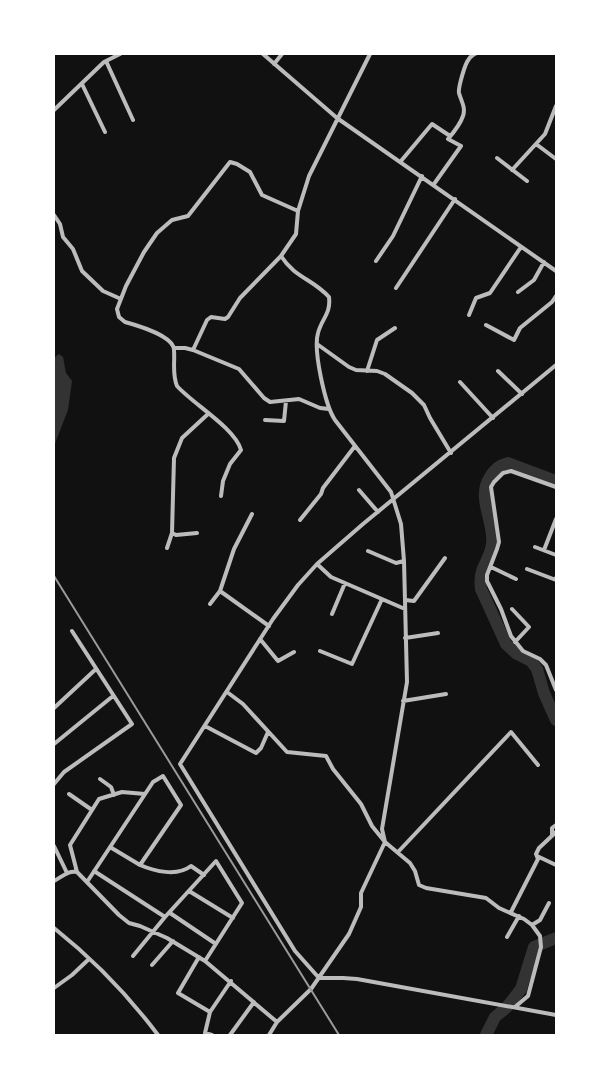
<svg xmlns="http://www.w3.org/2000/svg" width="610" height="1089" viewBox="0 0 610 1089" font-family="Lato,sans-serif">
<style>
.water{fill:#333}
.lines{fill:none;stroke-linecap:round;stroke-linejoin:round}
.river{stroke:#333;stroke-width:12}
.minor{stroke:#bcbcbc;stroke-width:4}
.rail{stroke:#9a9a9a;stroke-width:2}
</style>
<rect width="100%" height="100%" fill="#111"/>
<!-- water -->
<path class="water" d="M59,354L63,357L66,373L72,381L68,410L54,446V358Z"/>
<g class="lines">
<!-- river -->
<path class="river" d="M556,481L508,463C500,465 494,469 490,477C476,498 495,522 492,544C490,562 478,566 481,589L506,644L517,654L531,661L537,669L544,693L556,720
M486,1035L495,1017L507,1007L521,989L534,947L556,938"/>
<!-- minor -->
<path class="minor" d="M263,54L337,118L556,271
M106,61L133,120
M274,64L282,54
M82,84L105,132
M54,110L104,62L120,54
M536,144L556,159
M497,158L527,181
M401,161L432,124L450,136
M512,170L545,134L556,106
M434,184L461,146L448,139C454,132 460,125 463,116C466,107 461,101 459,93C458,88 465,63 469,59C469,58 474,54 475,54
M54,215L60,224L63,237L73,249L82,271L103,291L121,299
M376,261L393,236L422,176
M396,288L455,199
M518,292L534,280L544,262
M469,315L476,298L490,293L521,247
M486,325L514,340L520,328L552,302L556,296
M317,344L349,367L356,370L377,371L385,374L412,393L424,405L430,418L451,453
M175,348H185L193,350L239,369L264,398L270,402L299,399L320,408L329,409
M193,350L207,320L211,317L225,319L228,317L240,298L281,256L296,234L298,211L309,176L370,54
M367,371L377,340L395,328
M498,371L522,394
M460,382L493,418
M265,420L284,421L286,401
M556,487L511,471L503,473L494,482L491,487L499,542L497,549L487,575V581L501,609L511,636L523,651L540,659L546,665L556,690
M359,490L378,512
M221,496L223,481L230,464L241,450C235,428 193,404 177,386C172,374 175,363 174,350C174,336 136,325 125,322L119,317L117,309L126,286L144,252L157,233L172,220L188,216L230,162L237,164L250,172L262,195L298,211
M300,520L321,494L323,488L355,446
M172,533L176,535L197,533
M535,547L556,555
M167,548L172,533L174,458L182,438L208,414
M544,550L556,519
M368,551L396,563L404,561
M317,564L331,577L405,609
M491,567L516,579
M527,569L556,580V578
M220,591L234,549L252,514
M405,600L414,601L445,558
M210,604L220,591L269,626
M512,609L529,627L515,642
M332,614L345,583
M405,638L438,633
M260,639L278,661L294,652
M320,651L352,664L382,599
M227,692L243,704L287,752L326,756L333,769L361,804L372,826L385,842L410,863L415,871L419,885L426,888L486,898L499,908L524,919L532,925L540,936L541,947L528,996L515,1007
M403,701L446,694
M54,708L96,669
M205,726L256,753L261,748L268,732
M54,744L113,696
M100,779L111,787L114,795
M54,784L64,772L132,724L72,631
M69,794L92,810
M552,836V828L556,825
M54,846L67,873
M110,847L140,865
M398,852L511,732L538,765
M537,856L556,865
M94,871L165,917
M77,872L70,845L99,799L122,792L145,794
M54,881C62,877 68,870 77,872L119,915L129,923L140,926L167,938L205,961L277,1022
M87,882L153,782L163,776L181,805L140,865C154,871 177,877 191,866L204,875
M189,891L233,918
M511,912L538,859L536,854L539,848L556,832
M170,913L216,944
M532,925L540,920L549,903
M54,928C93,959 128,995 158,1035
M507,937L519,916
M133,956L165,917L216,861L242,903L205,961
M199,957L178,993L210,1012
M152,965L173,941
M319,978L295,951L180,764L273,619L298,585L317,564L363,524L556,365
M319,978H343L357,979L556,1015
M54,988L72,975L89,959
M212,1035L205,1033L210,1012L231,981
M230,1035L254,1002
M269,1035L277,1022L311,989L349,934L361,907V893L385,842L382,829L407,682L404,561L401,524L391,492L335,420C325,405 313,350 318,333C322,318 331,314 329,297C313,279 295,278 281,256"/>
<!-- rail -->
<path class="rail" d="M54,576L339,1035"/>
</g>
<!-- border -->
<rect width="610" height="1089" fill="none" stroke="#ffffff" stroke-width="110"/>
</svg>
